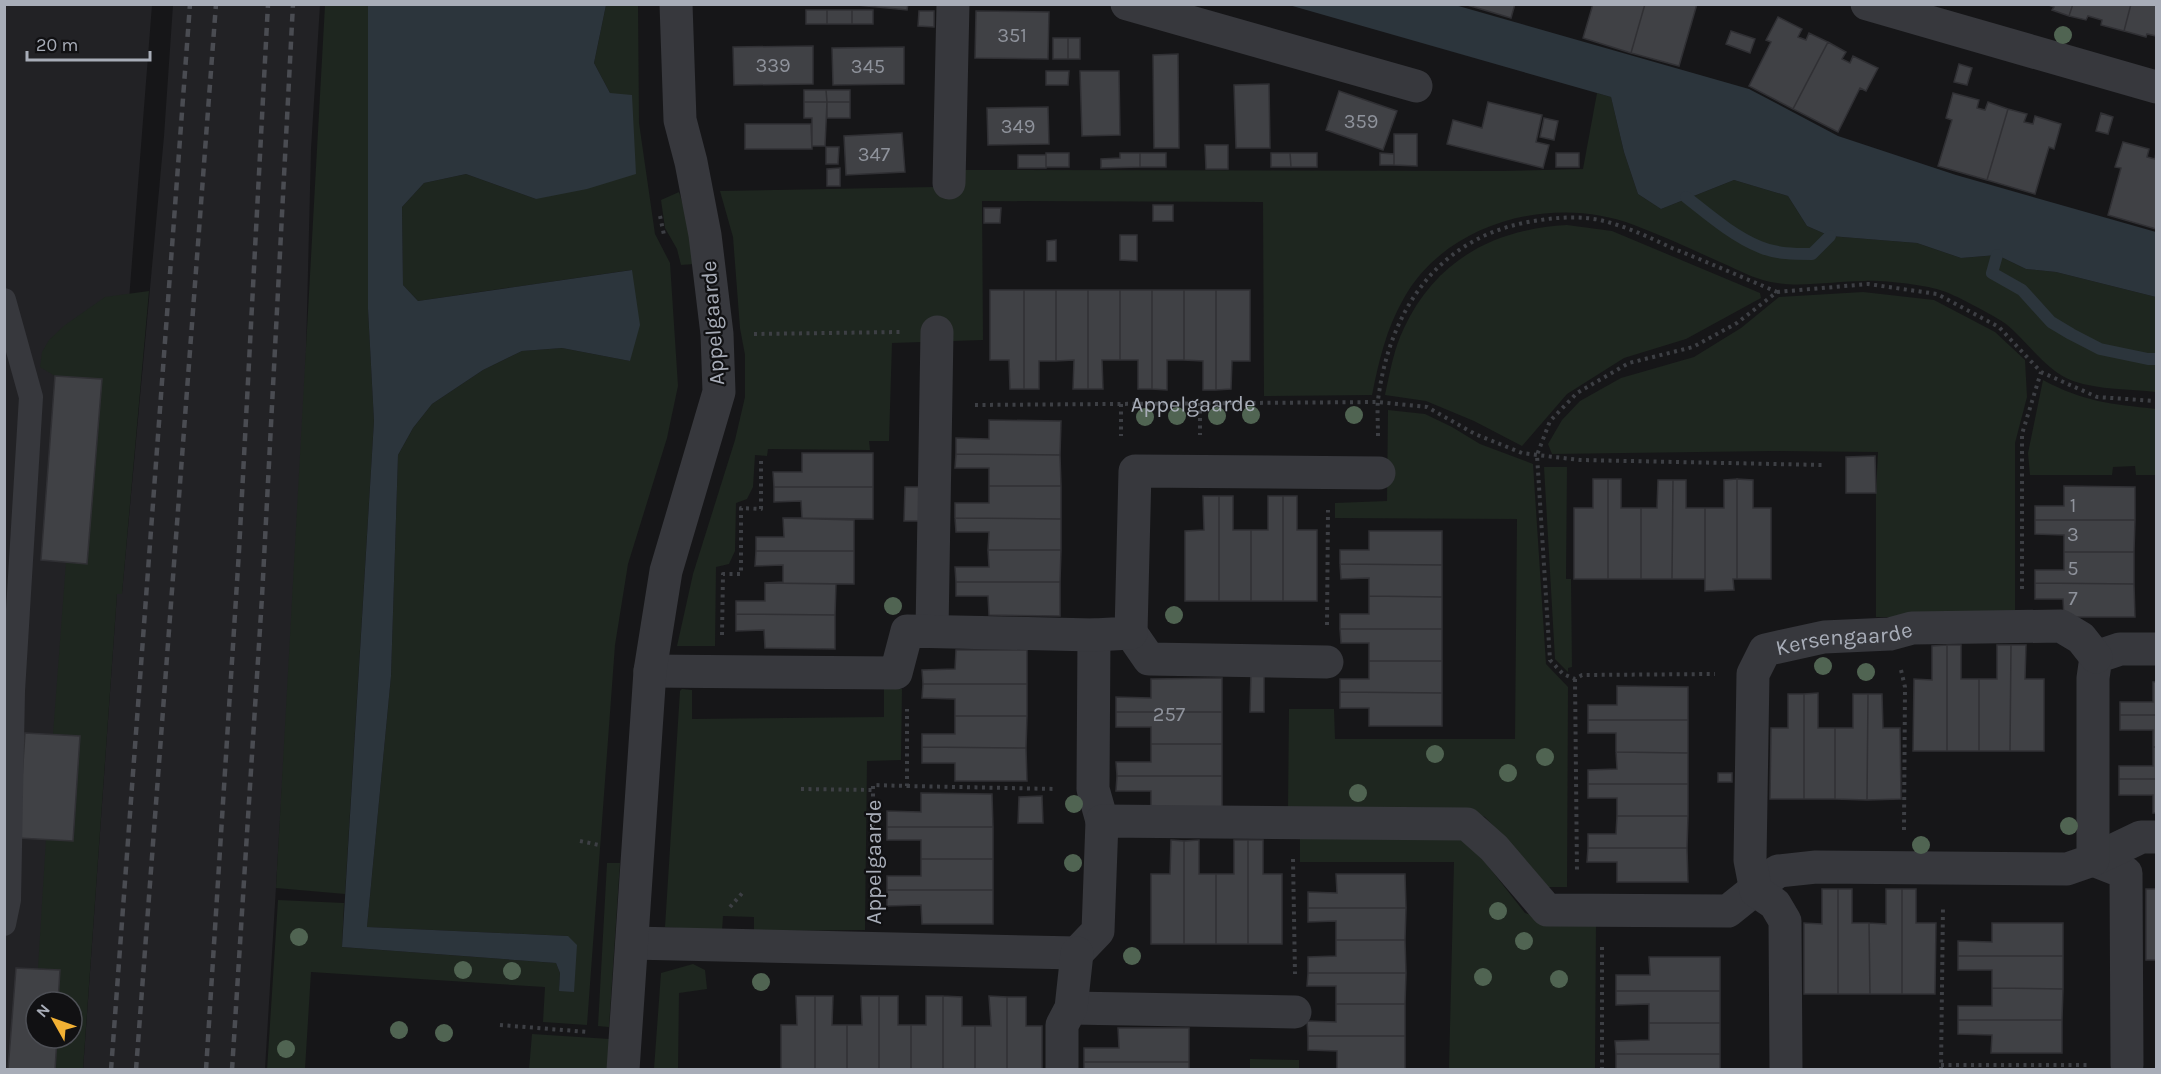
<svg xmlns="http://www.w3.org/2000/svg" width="2161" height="1074" viewBox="0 0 2161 1074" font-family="Karla,sans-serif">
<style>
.built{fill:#222225}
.green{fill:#1e261f}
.water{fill:#2c353c}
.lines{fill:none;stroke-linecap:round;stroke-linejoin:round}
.stream{stroke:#2c353c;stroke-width:12}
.building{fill:#404145;stroke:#303034;stroke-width:1.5}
.path{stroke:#3d3f44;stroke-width:4;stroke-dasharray:3 4.5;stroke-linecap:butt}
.lane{stroke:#37383d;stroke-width:24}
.street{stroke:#37383d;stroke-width:33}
.rail{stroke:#4a4c52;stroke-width:4.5;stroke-dasharray:8 6;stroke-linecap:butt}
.tree{fill:#506452}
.labels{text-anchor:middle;stroke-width:4.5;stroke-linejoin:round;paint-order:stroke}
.number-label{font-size:20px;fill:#8e929b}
.street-label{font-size:22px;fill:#a8adb8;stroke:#111113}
</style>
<rect width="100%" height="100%" fill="#161618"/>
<!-- built -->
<path class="built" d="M5,5H152L72,1031V1002H36V1038L69,1069L5,1070Z
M173,5H320L311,149L302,515L293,606L265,1069L83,1070L117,594L122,593L164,136Z"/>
<!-- green -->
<path class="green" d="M325,5H368V309L374,421L345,894L276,888Z
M606,5H638L639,123L655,234L670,263L678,386L667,438L628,564L615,645L587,1025L543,1022L545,987L311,972L305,1069L267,1070L278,900L344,903L342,947L556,963L560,973L559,991L568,936L367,927L391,676L398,455L413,428L432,404L483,370L522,351L562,348L630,361L631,270L418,301L403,285L402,207L424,183L466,174L536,199L610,93L594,63Z
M1597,93L1611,97L1624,152L1638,194L1661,209L1734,180L1788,196L1807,226L1830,236L1917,243L1961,258L1997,255L2026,269L2056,272L2156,297V392C2130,389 2099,390 2073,381C2046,371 2028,342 2006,324C1997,317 1950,292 1940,290C1923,285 1883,280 1865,281C1838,281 1803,287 1777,283C1760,281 1744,273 1729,266C1697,252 1666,237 1634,225C1555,194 1447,221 1404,298C1386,329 1379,361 1372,395L1264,396L1263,202L982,201L983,340L892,343L889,441H869L870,450L768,449L767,456L755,455L753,487L747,499L736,503L735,551L729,564L716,567L715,646H677L693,574L735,440L745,397V355L740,328L733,237L720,191L934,187L964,170L1501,171L1583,169Z
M679,192L690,228L694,264L681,265L677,249L665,228L661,200Z
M1567,225L1612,231L1760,293L1761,298L1686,339L1624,358L1567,394L1522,446L1474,421L1426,401L1385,395C1390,372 1394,348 1404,328C1436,260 1494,229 1567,225Z
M149,291L122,594H117L83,1069H55L57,1038H72V1002H58L60,970L38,968L46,839L73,841L79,736L53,734L66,562L101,379L55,376L40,367L42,352L49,340L65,325L105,297Z
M1863,292L1934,300L1995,332L2025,360L2027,397L2015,443V618L1876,617V493L1878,452L1772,451L1552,454L1548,444L1562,420L1580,401L1621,378L1694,357L1741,328L1779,297Z
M2043,380C2084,402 2111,404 2156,409V475H2136L2135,466L2113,467L2112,475H2030L2028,453Z
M1388,410L1425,414L1452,427L1480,444L1533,464L1546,664L1568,687L1567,887H1544L1510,844L1485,817L1471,812L1288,809L1289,709H1334L1335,739H1515L1517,519L1335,518V503L1387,501Z
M1544,467H1567L1566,579H1571L1572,667L1568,668V672L1555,659Z
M884,688L902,689L901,760L867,761L865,930L754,931V917L723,916L722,931L665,927L680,691L682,689L692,690V719L884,717Z
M1300,837L1463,840L1470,843L1525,913L1554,922L1596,921L1595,1069H1449L1454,862H1300Z
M607,863H620L609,1027L598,1026Z
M693,964L705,970L707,989L679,993L678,1069H654L661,973Z
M532,1034L610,1039L607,1069L529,1070Z
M1250,1059L1299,1060V1069H1250Z"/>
<!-- water -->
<path class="water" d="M368,5H606L594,63L610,93L632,95L636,174L587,189L536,199L466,174L424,183L402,207L403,285L418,301L632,270L640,325L630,361L562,348L522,351L483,370L432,404L413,428L398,455L391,676L367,927L568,936L577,945L574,992L559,991L560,973L556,963L342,947L374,421L368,309Z
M1289,5H1455L1749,89L1838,136L1956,175L2156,232V297L2056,272L2026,269L1997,255L1961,258L1917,243L1830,236L1807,226L1788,196L1734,180L1661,209L1638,194L1624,152L1611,97Z"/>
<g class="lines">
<!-- stream -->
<path class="stream" d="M1686,197C1709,215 1733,236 1760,247C1776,254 1795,254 1812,254L1830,236
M1997,255L1992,273L2022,290L2051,322L2071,334L2100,349L2148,359H2156"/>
</g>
<!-- building -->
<path class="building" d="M847,4H908L907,10Z
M1464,4H1515L1511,18Z
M1593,4H1645L1631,53L1583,38Z
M1645,4H1697L1679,66L1631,53Z
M2046,4H2073L2069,16L2052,10L2054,7Z
M2073,4H2131L2124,31L2101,25L2102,20L2088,16L2086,20L2069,16Z
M2131,4H2156V36L2147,34L2146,37L2124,31Z
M806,10H827V24H806Z
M827,10H852V24H827Z
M852,10H873V24H852Z
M919,11H934V27L918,26Z
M976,11L1049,12L1048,59L975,58Z
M1778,17L1802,29L1798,37L1806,40L1809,33L1828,42L1793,109L1749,86L1771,42L1766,40Z
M1731,31L1755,39L1750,53L1726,44Z
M1053,38H1068V59H1053Z
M1068,38H1080V59H1068Z
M1828,42L1846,52L1842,59L1850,63L1853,56L1878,68L1866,91L1860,88L1838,132L1793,109Z
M813,46V84L734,85L733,47Z
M904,47V84L833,85L832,48Z
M1178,54L1179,148H1154L1153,55Z
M1959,64L1972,68L1967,85L1954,82Z
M1046,71H1069L1068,85H1046Z
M1080,71H1119L1120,135L1082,136Z
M1269,84L1270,148H1236L1234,85Z
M804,90H826L827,102H804Z
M826,90H850V102H827Z
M1339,91L1397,111L1383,150L1326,130Z
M1953,93L1979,100L1977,108L1985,110L1988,102L2008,109L1987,180L1938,166L1952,120L1946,118Z
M804,102H827L825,146H812V118H804Z
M827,102H850V118H827Z
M1488,102L1542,115L1536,142L1549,145L1543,168L1447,144L1453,120L1482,128Z
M1048,107L1049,144L988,145L987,108Z
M2008,109L2027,114L2024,122L2033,124L2035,116L2061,124L2054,149L2049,147L2035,194L1987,180Z
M2101,113L2113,117L2108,134L2096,131Z
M1544,118L1558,121L1554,140L1540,137Z
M745,124H811L812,149H745Z
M902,133L905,172L846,175L844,136Z
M1394,134H1417V166L1394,165Z
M2123,142L2149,149L2147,157L2155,159L2156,152V229L2108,215L2121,168L2115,167Z
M1205,145H1228V169H1206Z
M826,147H839L838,164H826Z
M1046,153H1069V167H1046Z
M1120,153H1140V167L1101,168V159L1120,158Z
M1140,153H1166V167H1140Z
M1271,153H1290L1291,167H1271Z
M1290,153H1317V167H1291Z
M1380,153L1394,154V165H1380Z
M1556,153H1579V167H1556Z
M1018,155H1046V168H1018Z
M840,168V186H827V169Z
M1153,205H1173V221H1153Z
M984,208H1001L1000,223H984Z
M1120,235H1137V261L1120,260Z
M1056,240V261H1047V241Z
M990,290H1024V389H1010L1009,360H990Z
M1024,290H1056V361H1039V389H1024Z
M1056,290H1088V389H1073L1074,360L1056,361Z
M1088,290H1120V360H1102L1103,389H1088Z
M1120,290H1152V389H1138V360H1120Z
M1152,290H1184V360H1167V390L1152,389Z
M1184,290H1216V390H1203V361L1184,360Z
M1216,290H1250V361H1232L1231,389L1216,390Z
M55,376L102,379L87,564L41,560Z
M989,420L1061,421L1060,455L956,454V438L989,439Z
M802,453H873V487H774L773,472H802Z
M956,454L1060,455L1061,486H989V468H955Z
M1875,456L1876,493H1846V457Z
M1593,479H1608V579H1574V508H1593Z
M1608,479H1621V508H1641V579H1608Z
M1737,479L1753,480V508H1771V579H1737Z
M1737,479V579H1733L1734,590L1705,591V508H1724V480Z
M1658,480H1673L1672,579H1641V508H1657Z
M1673,480H1686V508H1705V579H1672Z
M989,486H1061V519L955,518V503H989Z
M2064,486L2135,487V520H2035V506H2064Z
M774,487H873V519L783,518H802L801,501L774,502Z
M905,487H920L919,521H904Z
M1203,496H1219V601H1185V531L1204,530Z
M1219,496H1233V530H1251V601H1219Z
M1268,496H1283V601H1251V530H1268Z
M1283,496H1297V530H1317V601H1283Z
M783,518L854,520V551H756V537H784Z
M955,518L1061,519V550H988L989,532H956Z
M2035,520H2135L2134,552H2064V535L2035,534Z
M1369,531H1442V565L1340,564V550H1369Z
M988,550H1061L1060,582H956L955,567H989Z
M756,551H854V584L765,583L783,582V565L755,566Z
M2064,552H2134V584L2035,583V570H2064Z
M1340,564L1442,565V597L1369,596V578L1341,579Z
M956,582H1060V616L989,615L988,596H956Z
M765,583L836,584L835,615L736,614V601H765Z
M2035,583L2134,584L2135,617H2064L2063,599H2035Z
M1369,596L1442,597V629H1340V614H1369Z
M736,614L835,615V649L765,648L764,630L736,631Z
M1340,629H1442V661H1369V643H1341Z
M1947,645V751H1913L1914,679L1932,680V646Z
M1947,645H1961V679H1979V751H1947Z
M1997,645H2011L2010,751H1979V679H1997Z
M2011,645H2026L2025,679H2044V751H2010Z
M956,650H1027V684H923L922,670L955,669Z
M1369,661H1442V693L1340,692V679H1369Z
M1251,671H1264V712H1250Z
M1222,678V712H1116V697L1151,698V679Z
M2153,682H2156V715H2120V702H2153Z
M923,684H1027V716H955V699L922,698Z
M1617,686L1688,687V720H1588V705H1617Z
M1340,692L1442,693V726H1369V708H1340Z
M1818,693V728H1835V799H1804V694Z
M1788,694H1804V799H1770L1771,728H1788Z
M1853,694H1868L1867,800L1835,799V728H1853Z
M1868,694H1882L1883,728H1900L1901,799L1867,800Z
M1116,712H1222V744H1151V727H1116Z
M2120,715H2156V747H2153V730H2120Z
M955,716H1027L1026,748L922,747V734H955Z
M1588,720H1688V753L1616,752V733H1588Z
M25,733L80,736L73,841L18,838Z
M1151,744H1222V776H1117L1116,762H1151Z
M922,747L1026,748L1027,781H955V763H922Z
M2153,747H2156V779H2119V766H2153Z
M1616,752L1688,753V784H1588V770L1617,769Z
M1718,773H1732V782H1718Z
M1117,776H1222V809H1151V791H1116Z
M2119,779H2156V813H2153V795H2119Z
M1588,784H1688V816H1617V798H1588Z
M921,793L992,794L993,827H887V811L921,812Z
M1042,796L1043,823H1018L1019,797Z
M1617,816H1688L1687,848H1588V834H1616Z
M887,827H993V859H921V840H887Z
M1171,840L1184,841V944H1151V874H1170Z
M1199,840V874H1216V944H1184V841Z
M1234,840H1248V944H1216V874H1234Z
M1248,840H1263V874H1282V944H1248Z
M1588,848H1687L1688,882H1617V862H1587Z
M921,859H993V890H887V876H921Z
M1336,874H1405L1406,908H1308V892L1337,893Z
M1822,889H1838V994H1804V923L1822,924Z
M1838,889H1852V923H1869L1870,994H1838Z
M1886,889H1902V994H1870L1869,923L1886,924Z
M1902,889H1916V923H1936L1935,994H1902Z
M2146,889H2156V960H2146Z
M887,890H993V924H922L921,905L887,906Z
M1308,908H1406L1405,940H1336V921L1308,922Z
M1992,923H2063V956H1958V941L1992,942Z
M1336,940H1405L1406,973H1308V957L1336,956Z
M1958,956H2063V989L1992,988V970H1958Z
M1649,957H1720V991H1616V975H1650Z
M16,968L60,970L58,1002H36V1038H57L55,1070H8Z
M1308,973H1406L1405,1004H1336V986H1307Z
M1992,988L2063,989L2062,1020H1958V1006H1992Z
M1616,991H1720V1023H1649V1004L1616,1005Z
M796,996H815V1070H781V1025H797Z
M815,996H833L832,1025H847V1070H815Z
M861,996H879V1070H847V1025H862Z
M879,996H898V1025H911V1070H879Z
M926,996H943V1070H911V1025H926Z
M943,996L962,997V1026H975V1070H943Z
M989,996L1007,997V1070H975V1026H991Z
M1007,997H1026V1026H1042V1070H1007Z
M1336,1004H1405V1036H1308L1307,1021L1336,1022Z
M1958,1020H2062V1053H1991L1992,1035L1958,1034Z
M1649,1023H1720V1054H1616L1615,1041L1649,1040Z
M1118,1028H1189V1062H1084V1048H1119Z
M1308,1036H1405V1069L1337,1070V1051L1308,1050Z
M1616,1054H1720V1070L1616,1069Z
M1084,1062H1189V1070H1084Z"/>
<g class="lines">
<!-- path -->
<g class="path">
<path d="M660,216L664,235"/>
<path d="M1777,292L1868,284L1937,294L1999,327L2041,372L2097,397L2156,401"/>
<path d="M754,334L900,332"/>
<path d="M1200,403V435"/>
<path d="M1121,404V436"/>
<path id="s1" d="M975,405L1378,402L1427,407L1475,434L1522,453L1537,455L1580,460L1823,465"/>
<path d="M1378,436C1378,424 1377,411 1378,400C1389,314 1434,242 1523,223C1549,218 1574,215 1600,220C1625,226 1649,237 1672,248C1707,262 1742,277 1777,292L1737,323L1693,347L1629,363L1577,393L1550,421L1537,455L1550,660L1563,674L1575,679L1582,675L1715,674"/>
<path d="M2022,589V434L2041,372"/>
<path d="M1327,625L1328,510"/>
<path d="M722,635L723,574H741V508L761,509V460"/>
<path d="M1901,670L1905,687L1904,830"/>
<path d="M1575,679L1577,873"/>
<path d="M907,786L1056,789"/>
<path d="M801,789L873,790"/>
<path d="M580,841L599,845"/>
<path d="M1293,859L1295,974"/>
<path d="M730,907L744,891"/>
<path d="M873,909V785L907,786V709"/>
<path d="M1602,947V1070"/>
<path d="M500,1025L588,1032"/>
<path d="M1941,1065H2090"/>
<path d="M1941,1070L1943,905"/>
</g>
<!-- lane -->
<path class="lane" d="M4,300L31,397L13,691L9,900L4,924"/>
<!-- street -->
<g class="street">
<path d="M1127,4L1416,86"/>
<path d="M1867,4L2156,87"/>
<path d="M949,183L953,4"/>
<path d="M932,631L937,332"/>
<path d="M1131,633L1149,659L1327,662"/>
<path d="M1094,635L1093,789L1102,821"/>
<path d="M650,671L896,673L907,631L1094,635L1131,633L1135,471L1379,473"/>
<path d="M2093,860L2126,873L2127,1065"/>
<path d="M2093,860L2141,837H2156"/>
<path d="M632,943L1077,953L1098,931L1102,821L1467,824L1494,848L1547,910L1728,911L1778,871L1816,867L2067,869L2093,860V678L2096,657L2120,649H2156"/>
<path d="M1071,1008L1295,1012"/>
<path d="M623,1070L650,671L666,571L719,392L717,334L705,235L691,162L680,120L676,4"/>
<path d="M1062,1070V1025L1071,1008L1077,953"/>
<path id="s2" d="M1786,1070L1785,921L1775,904L1756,891L1750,860L1753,674L1765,650L1824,637L1890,634L1912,628L2061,626L2081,638L2096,657"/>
</g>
<!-- rail -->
<path class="rail" d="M111,1070L190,4
M136,1070L216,4
M206,1070L239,551L268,4
M232,1070L262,597L293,4"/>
</g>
<!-- trees -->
<g class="tree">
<circle cx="2063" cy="35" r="9"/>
<circle cx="1251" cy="415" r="9"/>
<circle cx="1354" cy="415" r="9"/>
<circle cx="1177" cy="416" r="9"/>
<circle cx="1217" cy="416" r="9"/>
<circle cx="1145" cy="417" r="9"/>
<circle cx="893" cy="606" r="9"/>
<circle cx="1174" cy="615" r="9"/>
<circle cx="1823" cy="666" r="9"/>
<circle cx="1866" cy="672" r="9"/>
<circle cx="1435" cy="754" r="9"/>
<circle cx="1545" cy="757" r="9"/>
<circle cx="1508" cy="773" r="9"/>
<circle cx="1358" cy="793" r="9"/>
<circle cx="1074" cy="804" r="9"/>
<circle cx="2069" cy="826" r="9"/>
<circle cx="1921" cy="845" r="9"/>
<circle cx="1073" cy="863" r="9"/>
<circle cx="1498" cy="911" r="9"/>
<circle cx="299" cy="937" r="9"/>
<circle cx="1524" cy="941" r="9"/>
<circle cx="1132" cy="956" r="9"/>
<circle cx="463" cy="970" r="9"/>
<circle cx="512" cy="971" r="9"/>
<circle cx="1483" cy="977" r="9"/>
<circle cx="1559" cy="979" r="9"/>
<circle cx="761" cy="982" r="9"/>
<circle cx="399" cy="1030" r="9"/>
<circle cx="444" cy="1033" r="9"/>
<circle cx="286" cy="1049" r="9"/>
</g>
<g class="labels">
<!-- number labels -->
<g class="number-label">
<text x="1012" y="42">351</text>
<text x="773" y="72">339</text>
<text x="868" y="73">345</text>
<text x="1361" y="128">359</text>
<text x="1018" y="133">349</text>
<text x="874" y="161">347</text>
<text x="2073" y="512">1</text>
<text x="2073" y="541">3</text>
<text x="2073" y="575">5</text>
<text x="2073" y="605">7</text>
<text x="1169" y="721">257</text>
</g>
<!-- street labels -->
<g class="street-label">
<text transform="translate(712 323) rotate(-94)" y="8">Appelgaarde</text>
<text dy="8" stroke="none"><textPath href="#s1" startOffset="218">Appelgaarde</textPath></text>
<text dy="8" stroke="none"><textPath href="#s2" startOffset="516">Kersengaarde</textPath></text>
<text transform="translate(873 862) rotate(-90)" y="8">Appelgaarde</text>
</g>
</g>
<!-- border -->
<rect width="2161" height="1074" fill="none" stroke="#a8adb8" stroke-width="12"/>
<!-- north arrow -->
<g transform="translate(54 1020) rotate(310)"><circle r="28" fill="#111113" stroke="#4d4f55" stroke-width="1.5"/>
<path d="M0-4.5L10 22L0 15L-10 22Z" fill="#f2b134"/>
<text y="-9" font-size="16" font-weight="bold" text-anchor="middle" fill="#a8adb8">N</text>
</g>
<!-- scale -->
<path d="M27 51v9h123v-9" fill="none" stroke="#a8adb8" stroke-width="3"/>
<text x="36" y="51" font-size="18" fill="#a8adb8" stroke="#111113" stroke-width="4.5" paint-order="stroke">20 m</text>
</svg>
